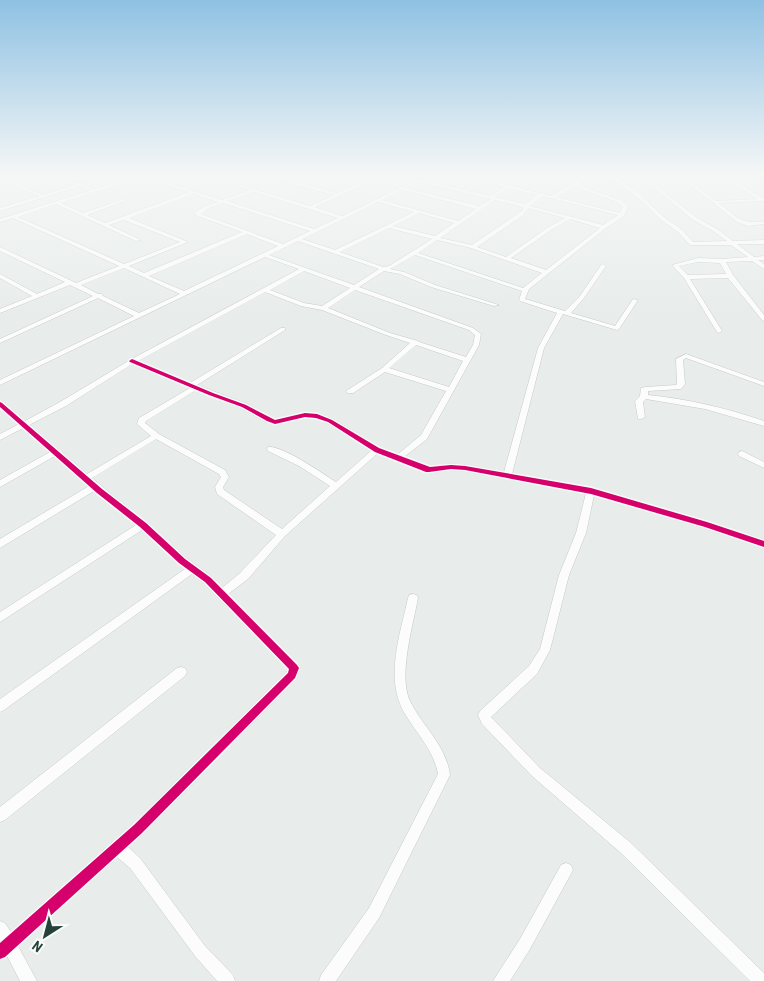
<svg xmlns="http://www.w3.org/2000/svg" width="764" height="981" viewBox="0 0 764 981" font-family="'Roboto Condensed',sans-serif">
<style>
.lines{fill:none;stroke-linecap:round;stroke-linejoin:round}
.minor-casing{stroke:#c5cac8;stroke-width:1}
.minor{fill:#fcfcfc;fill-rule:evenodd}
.cycleway-casing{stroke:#f7fbf9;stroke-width:3}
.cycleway{fill:#d6006c;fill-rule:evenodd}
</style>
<rect width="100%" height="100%" fill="#e8edeb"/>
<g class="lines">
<!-- minor casing -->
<g class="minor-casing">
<path id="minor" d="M50,175C57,174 63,179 70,179C77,178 83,175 91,175V176L73,181L95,189L137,175H144L222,200L250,190L203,175H208L310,206L334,195L283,181L273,175H278L287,179L337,193L359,183L329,176V175H335L365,182V184L315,207L342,216L414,181L394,176V175H400L490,196L505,187L459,176V175H465L508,185L527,175H536L574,183L587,175H591L578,185L621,200L628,206L624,216L606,228L529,289L525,299L565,311L580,296L601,265L603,264L606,266L584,298L571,313L615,326L633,299L638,300L619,329L617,330L563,314L544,348L512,474L591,488L707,522L764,540V548L704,528L594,495L586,533L569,575L550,650L537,674L491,717L540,768L631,843L764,973V981H750L621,853L532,776L482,724L478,715L480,711L529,666L540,649L559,575L576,533L586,493L465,471L451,470L429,473L378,453L285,536L248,579L228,594L298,664L300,668L296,679L143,834L128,847L140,858L205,946L233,975L235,981H217L195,956L130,868L117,857L18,946L37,981H20L7,956L0,960V921L5,923L11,932L133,824L287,672L288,669L204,583L192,574L4,710L0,712V699L185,569L142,530L0,622V612L136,525L94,491L0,548V539L89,486L55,456L0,487V480L50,452L23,428L0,440V434L19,424L0,408V402H3L25,421L60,402L130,360L299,269L265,257L0,385V380L134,316L98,298L0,343V339L93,296L70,285L0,313V309L32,296L0,278V274L37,294L65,282L0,251V247L76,283L119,266L13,218L0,222V219L91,190L80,186L0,211V208L39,196L0,179V176L43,195L75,185ZM531,176H532L571,185L551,196L512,186ZM141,177L189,192L105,223L87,215L127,200V198L83,213L61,203ZM419,182L491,199L479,206L406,188ZM575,187L617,202L623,207L620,213L556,197ZM509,188L537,195L525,204L495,197ZM402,190H403L476,209L458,221L382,200ZM254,192L338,218L314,229L227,201ZM194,194L218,202L205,206L195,213V215L242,232L144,273L129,266L188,242L129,218ZM542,196L618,215L603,225L530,206ZM495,200L523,207V210L472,245L440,238ZM378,202L414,212L335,250L302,239ZM223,203L310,231L283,244L201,214L209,208ZM56,204L136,241L141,240L109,225L124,220L180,242L124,264L18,217ZM528,208L565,218L547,228L506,257L477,247L522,216ZM419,213L454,223L435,236L393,226ZM570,219L600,228L546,270L511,258L551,230ZM389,228L432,239L389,266L383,267L340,252ZM247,234L278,246L184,291L149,276ZM437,240L471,248L542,273L523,288L418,253ZM298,241L379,269L354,285L269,255ZM415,255L522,291L519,300L520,301L557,313L538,348L504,472L465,465L451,464L430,467L404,457L427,439L479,345L481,334L473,328L359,287L384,271L400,274L431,287L494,306L499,305L435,285L404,272L390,269ZM124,268L180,294L139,313L103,296L102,294H98L81,285ZM304,271L350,288L322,306L304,303L270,290ZM355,290L469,330L475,335L473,345L466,357L419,342L418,341L390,333L328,308ZM265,292L301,306L322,310L386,335L410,343L382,368L346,391L347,393H353L385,372L446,391L421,435L397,455L380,448L333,419L320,414L305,413L275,420L247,404L197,385L285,330V328H281L190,383L138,361ZM416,345L463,361L449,387L389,368ZM132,364L190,388L139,418L137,424L151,436L87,474L29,425L66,406ZM196,390L241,408L266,422L275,424L305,417L316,418L327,423L372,450L336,482C322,473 282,445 268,447L267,449L268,451L299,466L330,486L282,529L224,490L223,487L229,477L225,470L159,434L145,423L146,421ZM156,439L219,474L221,477L215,487L217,494L276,535L240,573L222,588L212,577L186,558L146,523L92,478Z
M605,175C623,173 651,206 664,217C669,221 675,225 680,228C685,232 689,238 693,242L727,241L713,231L693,220L639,175H643L697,218L717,229L733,241L764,240V244H737L754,257L764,256V260H758L764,264V269L752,261L726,262L733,275L764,315V321L762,320L728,278L690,279L722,331L719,333L717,332L684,278L672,265L698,258L722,259L748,257L731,245H690L678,232L661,220L643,202L617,182ZM698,262L720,263L726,274L688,275L679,266Z
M678,175H682L716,201L757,199L721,175H725L764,199V202L761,201L719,203C738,218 739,223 764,222V224L748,226L737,222Z
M686,354L764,382V386L686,358L683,360L685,384L681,389L648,391V395C688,399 726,408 764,421V426L705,409L646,399L643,402L645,417L641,419H638L635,401L640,396L641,388L646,387L676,385L677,384L676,359Z
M742,451L764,462V468L739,456L738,454L739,452Z
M413,594L417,595L418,598C413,625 398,676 410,701C423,727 446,745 450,775L379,918L336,981H319L321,975L369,908L438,774C434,751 417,734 405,714C384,679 400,635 408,598L409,595Z
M181,667L185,668L187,672L185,676L5,820L0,822V807L177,668Z
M566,863L571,865L573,870L530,949L510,981H493L520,939L561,865Z"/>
</g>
<!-- minor -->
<use href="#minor" class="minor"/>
<!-- cycleway casing -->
<g class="cycleway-casing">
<path id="cycleway" d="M132,359L213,393L246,405L275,420L305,413L317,414L332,420L379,448L430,467L451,465L465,466L591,488L707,522L764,541V547L705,527L591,494L465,470L451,469L429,472H426L375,452L328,422L316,418L305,417L275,424L267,421L242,407L209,395L130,362L129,361Z
M0,402L2,403L102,489L146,523L185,559L211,578L297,665L299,668L295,678L142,833L5,957L0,959V943L134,825L288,673L289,669L205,582L179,563L140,527L97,493L0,407Z"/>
</g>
<!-- cycleway -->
<use href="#cycleway" class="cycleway"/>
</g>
<!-- sky -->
<linearGradient id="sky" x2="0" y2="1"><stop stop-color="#8fc1e3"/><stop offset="0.56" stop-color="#f5f7f6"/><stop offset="1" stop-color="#f5f7f6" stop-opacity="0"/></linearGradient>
<rect width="764" height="312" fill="url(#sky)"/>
<!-- north arrow -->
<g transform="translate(45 936) rotate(216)" stroke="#f7fbf9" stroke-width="4" paint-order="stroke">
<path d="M0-4L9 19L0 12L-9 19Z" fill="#24423a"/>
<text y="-8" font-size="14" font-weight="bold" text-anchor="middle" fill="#24423a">N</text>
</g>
</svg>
